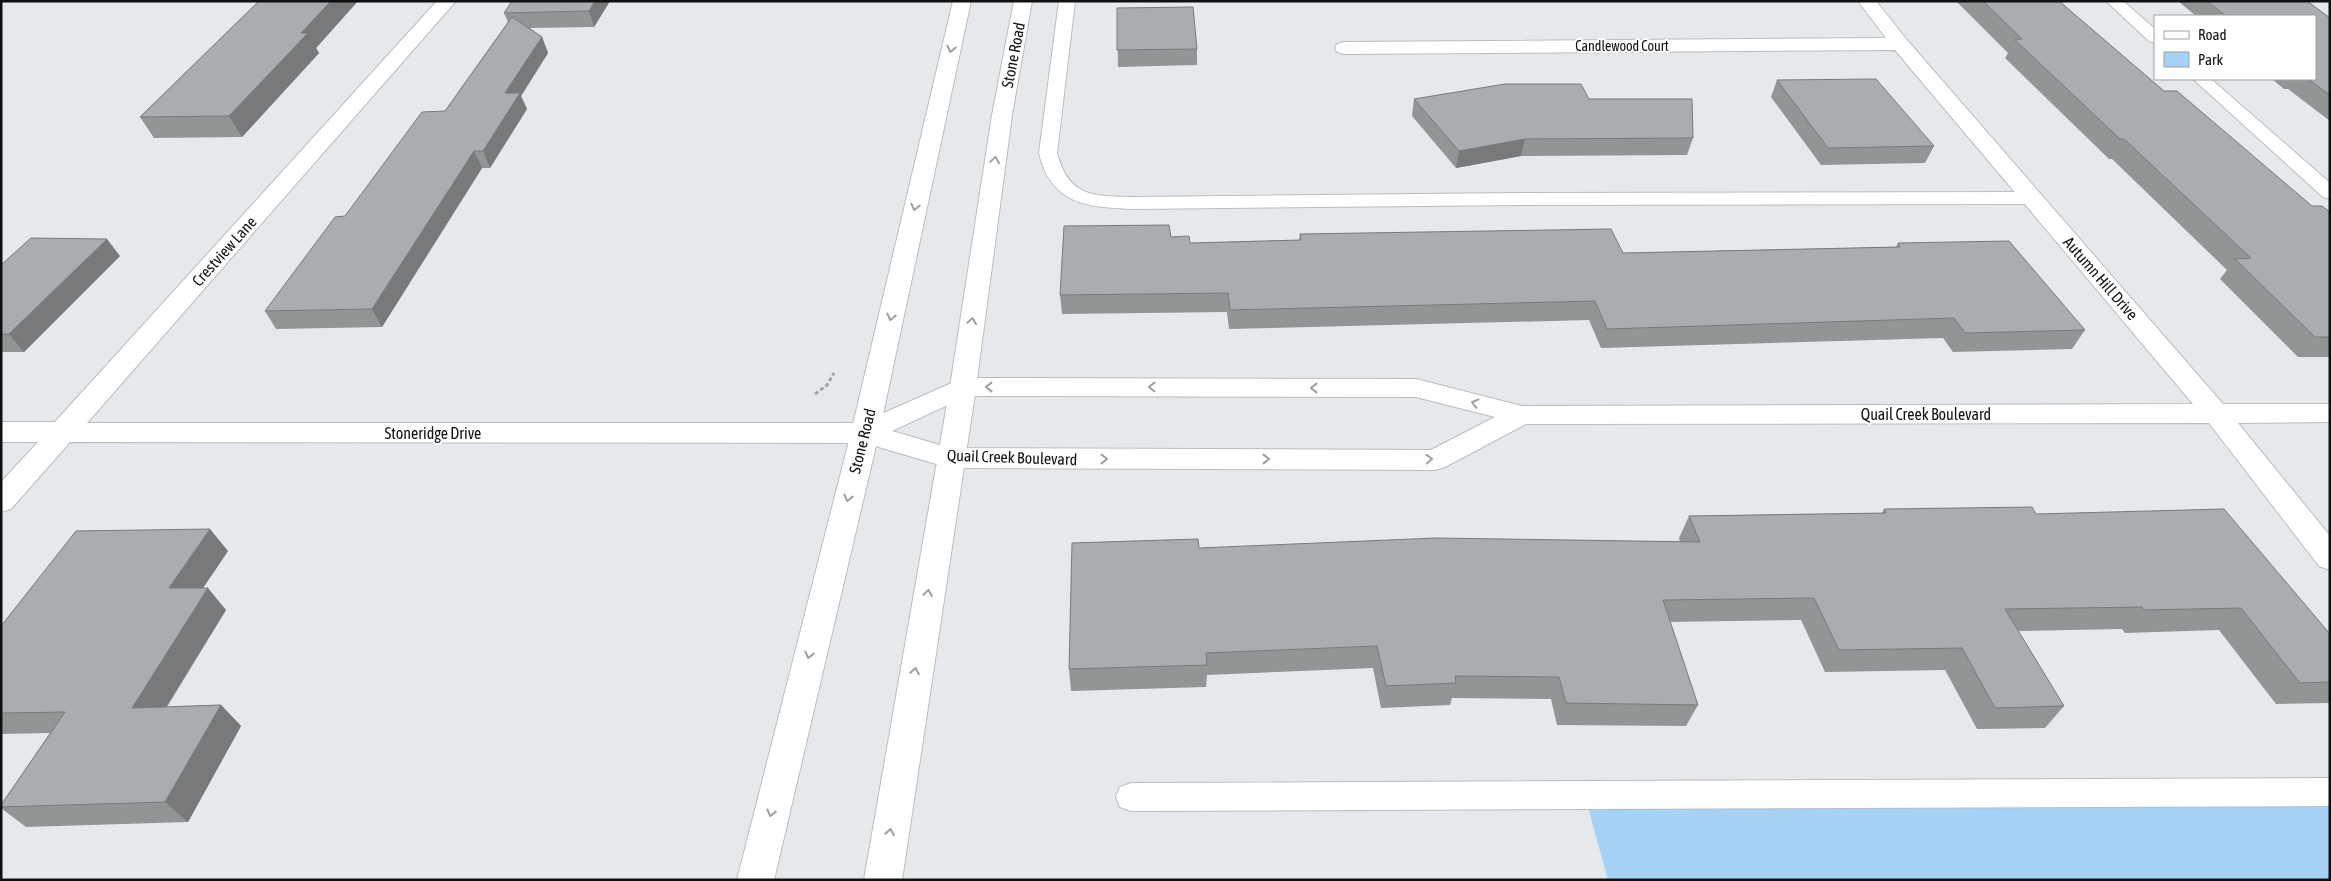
<svg xmlns="http://www.w3.org/2000/svg" width="2331" height="881" viewBox="0 0 2331 881" font-family="'Asap Condensed',sans-serif">
<style>
.green{fill:#a5d2f5}
.lines{fill:none;stroke-linecap:round;stroke-linejoin:round}
.lane-casing{stroke:#babdbf;stroke-width:2}
.street-casing{stroke:#babdbf;stroke-width:2}
.secondary-casing{stroke:#babdbf;stroke-width:2}
.path{stroke:#a2a4a6;stroke-width:3;stroke-dasharray:4 2.5;stroke-linecap:butt}
.lane{fill:#fff;fill-rule:evenodd}
.street{fill:#fff;fill-rule:evenodd}
.secondary{fill:#fff;fill-rule:evenodd}
.wall{fill:#929596}
.shaded-wall{fill:#77797a}
.building{fill:#aaadaf;stroke:#77797a}
.oneway{stroke:#9f9fa0}
.labels{text-anchor:middle;stroke-width:4;stroke-linejoin:round;paint-order:stroke}
.far-street-label{font-size:14px;fill:#0f1011;stroke:#fff}
.street-label{font-size:16px;fill:#0f1011;stroke:#fff}
</style>
<rect width="100%" height="100%" fill="#e6e9ec"/>
<!-- green -->
<path class="green" d="M1587,804L2330,805V880H1608Z"/>
<g class="lines">
<!-- lane casing -->
<g class="lane-casing">
<path id="lane" d="M1059,1H1075L1057,153C1069,197 1092,196 1132,197L1519,193L2032,192L2039,194L2042,198L2039,202L2032,204L1519,205L1132,209C1086,207 1051,204 1039,153Z
M2106,1H2123L2155,29V43L2149,41Z
M2193,79H2211L2330,183V199L2323,197Z
M2330,778V806L1131,811L1120,807L1116,797L1120,787L1131,783Z"/>
</g>
<!-- street casing -->
<g class="street-casing">
<path id="street" d="M437,1H456L87,423H861L963,378L1416,379L1522,406L2193,404L1895,50L1344,54L1337,52L1335,48L1337,44L1344,42L1886,38L1858,1H1876L1907,40L2223,404H2330V422L2238,423L2330,536V570L2319,566L2209,423L1526,424L1445,467L1435,470L950,468L865,443L70,442L11,509L1,512V482L38,442H1V422H55ZM967,396L1416,397L1495,417L1431,450L950,448L892,431Z"/>
</g>
<!-- secondary casing -->
<g class="secondary-casing">
<path id="secondary" d="M953,1H971L879,433L774,880H737L851,433Z
M1014,1H1032L1012,115L976,387L902,880H864L950,387L992,115Z"/>
</g>
<!-- path -->
<path class="path" d="M815,394L827,385L834,373"/>
<!-- lane -->
<use href="#lane" class="lane"/>
<!-- street -->
<use href="#street" class="street"/>
<!-- secondary -->
<use href="#secondary" class="secondary"/>
</g>
<!-- wall -->
<path class="wall" d="M259,1H358L316,48L319,53L242,137L154,138L140,117Z
M512,1H610L594,27L530,28L542,37L548,53L521,96L527,109L490,168H482L382,327L276,329L265,311L345,216L445,111L508,22L504,13Z
M1956,1H2059L2164,91L2312,206L2330,212V357H2298L2220,279L2227,270L2112,159H2109L2005,58L2008,53Z
M2178,1H2307L2330,18V121L2288,89H2284L2272,79H2315V16H2196Z
M1117,8L1197,49V65L1118,67Z
M1777,80L1934,146L1925,163L1821,165L1771,97Z
M1414,99H1589L1693,138L1687,155L1521,156L1456,168L1412,116Z
M1300,234L1623,253L1896,247L1898,243L2085,330L2072,349L1953,352L1943,338L1601,348L1589,320L1229,329L1227,312L1062,314L1060,295L1171,237L1190,243L1299,240Z
M120,256L24,352H1V265Z
M1884,509L2036,514L2330,634V703L2276,704L2219,630L2125,633L2122,629L2018,631L2064,706L2045,728L1977,729L1945,670L1825,672L1801,620L1670,622L1698,705L1686,726L1557,725L1551,699L1452,698L1450,705L1381,708L1373,668L1207,675L1206,687L1071,691L1069,669L1199,548L1680,542L1679,538L1689,516L1882,513Z
M228,551L203,588L226,610L167,707L221,705L241,726L188,822L26,827L1,808V805L50,733L1,734V626Z"/>
<!-- shaded-wall -->
<path class="shaded-wall" d="M331,1H358L316,48L319,53L242,137L229,116L301,33Z
M595,1H610L594,27L589,11Z
M542,37L548,53L521,96L527,109L490,168L483,151L505,93Z
M1525,139L1521,156L1456,168L1459,151Z
M474,151L482,168L382,327L372,309Z
M107,239L120,256L24,352L9,334Z
M210,529L228,551L188,610L169,588Z
M208,588L226,610L153,728L132,708Z
M221,705L241,726L188,822L165,802Z"/>
<!-- building -->
<path class="building" d="M259,1H331L301,33H308L229,116L140,117Z
M512,1H595L589,11L504,13Z
M1983,1H2059L2164,91H2177L2312,206H2322L2330,212V337H2315L2235,259L2251,258L2124,139H2120L2015,40L2022,39Z
M2207,1H2307L2330,18V95L2308,79H2315V16H2226Z
M1193,7L1197,49L1117,50V8Z
M512,17L542,37L505,93H520L483,151H474L372,309L265,311L335,217L345,216L422,112L445,111Z
M1876,79L1934,146L1828,148L1777,80Z
M1505,84H1581L1589,99H1692L1693,138L1525,139L1459,151L1414,99Z
M1169,225L1171,237L1189,236L1190,243L1301,240L1300,234L1611,229L1623,253L1900,247L1898,243L2009,241L2085,330L1965,333L1954,318L1607,329L1595,301L1230,310L1228,293L1060,295L1064,226Z
M31,238L107,239L9,334H1V265Z
M2032,507L2036,514L2224,509L2330,634V682L2300,683L2241,608L2145,610L2142,607L2005,609L2064,706L1995,708L1962,648L1839,650L1814,598L1663,600L1698,705L1566,703L1559,677L1455,676L1456,683L1386,686L1377,646L1206,653L1207,665L1069,669L1072,543L1198,539L1199,548L1436,538L1700,542L1689,516L1886,513L1884,509Z
M210,529L169,588H208L132,708L221,705L165,802L1,807V805L65,712L1,713V626L76,531Z"/>
<!-- one-way arrows -->
<defs><path id="oneway-chevron" d="M-2-3.5L2.5 0L-2 3.5" fill="none" stroke-width="1.6" stroke-linecap="round" stroke-linejoin="round" transform="scale(1.25)"/></defs>
<g class="oneway">
<use href="#oneway-chevron" transform="translate(951 49) rotate(103)"/>
<use href="#oneway-chevron" transform="translate(995 160) rotate(-82)"/>
<use href="#oneway-chevron" transform="translate(915 207) rotate(103)"/>
<use href="#oneway-chevron" transform="translate(891 317) rotate(103)"/>
<use href="#oneway-chevron" transform="translate(972 321) rotate(-82)"/>
<use href="#oneway-chevron" transform="translate(989 387) rotate(-180)"/>
<use href="#oneway-chevron" transform="translate(1152 387) rotate(-180)"/>
<use href="#oneway-chevron" transform="translate(1314 388) rotate(-180)"/>
<use href="#oneway-chevron" transform="translate(1475 403) rotate(-166)"/>
<use href="#oneway-chevron" transform="translate(1104 459)"/>
<use href="#oneway-chevron" transform="translate(1266 459)"/>
<use href="#oneway-chevron" transform="translate(1429 459) rotate(-3)"/>
<use href="#oneway-chevron" transform="translate(848 498) rotate(104)"/>
<use href="#oneway-chevron" transform="translate(928 593) rotate(-81)"/>
<use href="#oneway-chevron" transform="translate(809 655) rotate(104)"/>
<use href="#oneway-chevron" transform="translate(915 671) rotate(-81)"/>
<use href="#oneway-chevron" transform="translate(771 813) rotate(104)"/>
<use href="#oneway-chevron" transform="translate(890 832) rotate(-81)"/>
</g>
<g class="labels">
<!-- far-street labels -->
<g class="far-street-label">
<text x="1622" y="51">Candlewood Court</text>
</g>
<!-- street labels -->
<g class="street-label">
<text transform="translate(1013 55) rotate(-79)" y="6">Stone Road</text>
<text transform="translate(224 251) rotate(-48)" y="6">Crestview Lane</text>
<text transform="translate(2101 278) rotate(49)" y="6">Autumn Hill Drive</text>
<text x="1926" y="420">Quail Creek Boulevard</text>
<text x="433" y="439">Stoneridge Drive</text>
<text transform="translate(862 441) rotate(-76)" y="6">Stone Road</text>
<text transform="translate(1012 457) rotate(2)" y="6">Quail Creek Boulevard</text>
</g>
</g>
<!-- border -->
<rect width="2331" height="881" fill="none" stroke="#0f1011" stroke-width="5"/>
<!-- legend -->
<rect x="2154" y="15" width="162" height="65" fill="#ffffff" stroke="#9f9fa0"/>
<rect x="2164" y="31" width="25" height="8" fill="#ffffff" stroke="#9f9fa0"/>
<text x="2198" y="40" font-size="15" fill="#0f1011">Road</text>
<rect x="2164" y="52" width="25" height="15" fill="#a5d2f5" stroke="#9f9fa0"/>
<text x="2198" y="65" font-size="15" fill="#0f1011">Park</text>
</svg>
